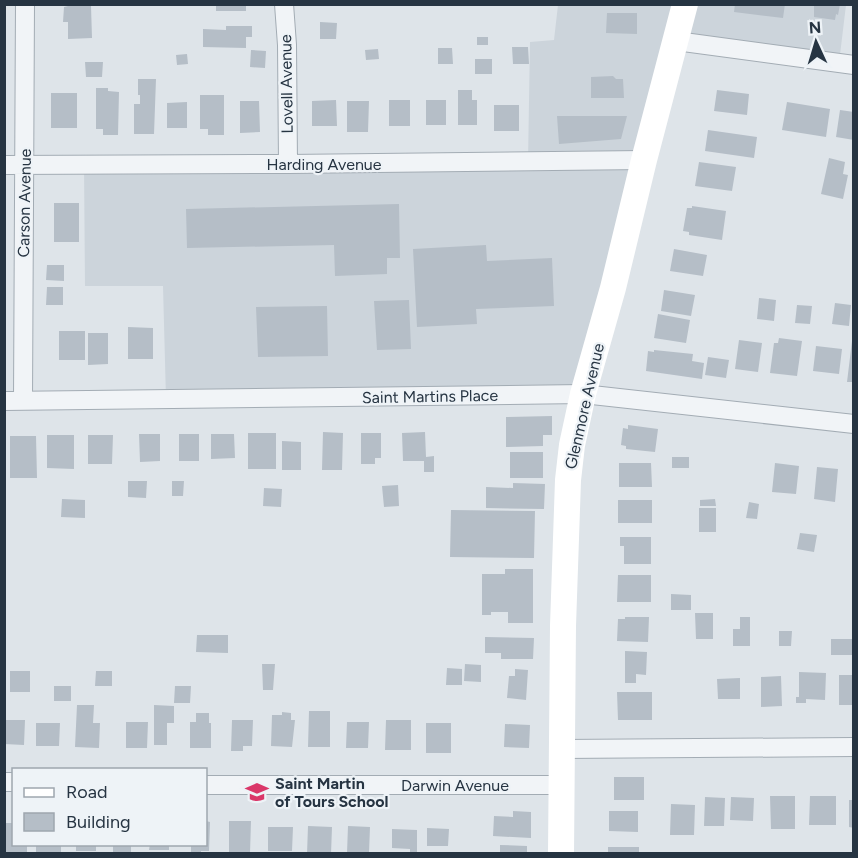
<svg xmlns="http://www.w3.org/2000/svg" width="858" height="858" viewBox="0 0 858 858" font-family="Figtree,sans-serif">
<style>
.built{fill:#ccd4db}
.building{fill:#b5bec7}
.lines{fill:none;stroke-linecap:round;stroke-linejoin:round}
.street-casing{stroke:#a3acb4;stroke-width:20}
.street{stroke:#f1f4f7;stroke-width:18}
.secondary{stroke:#fff;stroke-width:26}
.labels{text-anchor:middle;stroke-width:4.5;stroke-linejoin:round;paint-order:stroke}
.street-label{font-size:16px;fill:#263442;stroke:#eef3f7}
.poi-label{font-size:16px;font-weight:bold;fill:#263442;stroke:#eef3f7;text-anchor:start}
</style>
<rect width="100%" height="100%" fill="#dee4e9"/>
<!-- built -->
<path class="built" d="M558,5H846L839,63L676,41L583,394L166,399L163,286H85L84,165L528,162L530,42L554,40Z"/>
<!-- building -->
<path class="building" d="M216,4H246V11H216Z
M735,4H785L783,18L734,12Z
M814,4H840L838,15L836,14L835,20L814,17Z
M68,6H91L92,38L68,39V22H63L64,7Z
M607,13H637V34L606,33Z
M320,22L337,23L336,39H320Z
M226,26H252V37H246V48L203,47V29L226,30Z
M477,37H488V45H477Z
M512,47H528L529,64H513Z
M438,48H452L453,64H438Z
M378,49L379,59L366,60L365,50Z
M251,50L266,51L265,68L250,67Z
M187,54L188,64L177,65L176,55Z
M475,59H492V74H475Z
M85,62H103L102,77H86Z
M613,76L616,79H623L624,98H591V77Z
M138,79H156L154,134H134V104H140V95H138Z
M96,88H108V91L119,92L118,135H103V129H96Z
M458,90H472V100H477V125H458Z
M717,90L749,94L747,115L714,111Z
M51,93H77V128H51Z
M200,95H224V135H208V129H200Z
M336,100L337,126H312V101Z
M389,100H410V126H389Z
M426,100H446V125H426Z
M240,101H259L260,132L240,133Z
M347,101H369L368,132H347Z
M187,102V128H167V103Z
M787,102L830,109L826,137L782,130Z
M494,105H519V131H494Z
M840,110L854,112V140L836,137Z
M557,116H627L621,139L559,144Z
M708,130L757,137L754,158L705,151Z
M829,158L845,162L843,174L848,175L843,199L821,194Z
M699,162L736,167L732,191L695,186Z
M54,203H79V242H54Z
M399,204L400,258H387V274L335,276L334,245L187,248L186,209Z
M692,206L726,211L722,240L689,235V232L683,231L687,208H692Z
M486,245L487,261L552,258L554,306L476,309L477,324L417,327L413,249Z
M674,249L707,255L703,276L670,271Z
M47,265H64V281L46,280Z
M47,287H63V305H46Z
M664,290L695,295L691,316L661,311Z
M759,298L776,300L774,321L757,319Z
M409,300L411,349L377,350L374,301Z
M835,303L851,305L849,326L832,324Z
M797,305L812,306L810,324L795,323Z
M327,306L328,356L258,357L256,307Z
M658,314L690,320L686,343L654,338Z
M128,327L153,328V359H128Z
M59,331H85V360H59Z
M88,333H108V364L88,365Z
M779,338L802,341L797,376L770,373L774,343H778Z
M739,340L762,343L758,372L735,369Z
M852,341H854V382H847Z
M816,346L842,349L839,374L813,371Z
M654,350L693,354L692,361L704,363L702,379L646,371L648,351L654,352Z
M708,357L729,360L726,378L705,375Z
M552,416V435H543V446L506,447V417Z
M628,425L658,429L655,452L626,449V446L621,445L623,428L628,429Z
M323,432L343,433L342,470H322Z
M425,432L426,457L434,456V472H424V461H403L402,433Z
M248,433H276V469H248Z
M361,433H381V458H375V464H361Z
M139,434H160V461L140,462Z
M179,434H199V461H179Z
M211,434H234L235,458L211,459Z
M47,435H74V469L47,468Z
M88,435H113L112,464H88Z
M10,436H36L37,478H10Z
M282,441L301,442V470H282Z
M510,452H543V478H510Z
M672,457H689V468H672Z
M619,463H651L652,487H619Z
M775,463L799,466L796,494L772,492Z
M817,467L838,469L835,502L814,499Z
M128,481H147L146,498L128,497Z
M172,481H184L183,496H172Z
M513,483L545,484L544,509L486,508V487L513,488Z
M398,485L399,506L384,507L382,486Z
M264,488L282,489L281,507L263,506Z
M62,499L85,500V518L61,517Z
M715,499L716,506H700V500Z
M618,500H652V523H618Z
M749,502L759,504L757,519L746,518Z
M699,508H716V532H699Z
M451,510L535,511L534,558L450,557Z
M800,533L817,535L814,552L797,549Z
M620,537H651V564H624V546H620Z
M505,569H533V623H508V612H491V615H482V574H505Z
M618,575H651V602H617Z
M671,594L691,595V610H671Z
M695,613H713V639H696Z
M625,617H649L648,642L617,641L618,619H625Z
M740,617H750V646H733V629H740Z
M779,631H792L791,646H779Z
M197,635H228V653L196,652Z
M485,637L534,638L533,659H501V653H485Z
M831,639H854V655H831Z
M625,651L647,652L646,675L636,674V683H625Z
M262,664H275L273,690H263Z
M465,664L481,665V682L464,681Z
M447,668L462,669V685H446Z
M515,669L528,670L526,700L507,698L509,676H515Z
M10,671H30V692H10Z
M96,671H112V686H95Z
M799,672L826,673L825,700L806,699V703H796V697H799Z
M839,675H854V705H839Z
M781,676L782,706L761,707V677Z
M740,678V699H718L717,679Z
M54,686H71V701H54Z
M175,686H191L190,703H174Z
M617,692H652V720H618Z
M77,705H94L93,723H100L99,748L75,747Z
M154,705L174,706V723H167V745H154Z
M309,711H330V747H308Z
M282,712L291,713V720H295L292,747L271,746L272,715H282Z
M196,713H209V723H211V748H190V722H196Z
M5,720H25L24,745L4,744Z
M232,720H253L252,746H243V751H231Z
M386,720H411V750H385Z
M126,722H148L147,748H126Z
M347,722H369L368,748H346Z
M36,723H60L59,746H36Z
M426,723H451V753H426Z
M505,724L530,725L529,748L504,747Z
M614,777H644V800H614Z
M770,796H795V829H771Z
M810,796H836V825H809Z
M705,797L725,798L724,826H704Z
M731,797L754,798L753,821L730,820Z
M849,800H854V828L849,827Z
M671,804L695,805L694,835H670Z
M513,811L531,812V838L493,836L494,816L513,817Z
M609,811H638V832L609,831Z
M206,821L210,822L209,851H201V854H191V844H206Z
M229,821H251L250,853L229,852Z
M4,823H14V844H27V854H4Z
M308,826L332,827L331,854H307Z
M348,826L370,827L369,853H347Z
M268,827H293L292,851H268Z
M427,828L449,829L448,846H427Z
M392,829L417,830V853H410V849L392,848Z
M36,844H61V852H36Z
M76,844H96V851H76Z
M113,844H131V854H113Z
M150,844H169V850H149Z
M500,845L527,846V854H500Z
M608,847H639V854H608Z"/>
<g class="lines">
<!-- street casing -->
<g class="street-casing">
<path id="street" d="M284,4L287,45L288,164
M676,41L854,65
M4,165L288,164L644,160
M4,401L583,394L854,424
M23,401L25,4
M562,749L854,747
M4,782H14
M206,785H561"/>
</g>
<!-- street -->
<use href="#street" class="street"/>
<!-- secondary -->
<path class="secondary" d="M561,854L563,626L568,480L572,445L583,394L613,288L644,160L685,4"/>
</g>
<!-- icons -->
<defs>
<g id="school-bare" transform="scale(1.8)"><path d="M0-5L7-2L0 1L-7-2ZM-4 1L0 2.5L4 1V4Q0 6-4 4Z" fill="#da3769" stroke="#eef3f7" stroke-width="2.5" paint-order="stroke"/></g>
</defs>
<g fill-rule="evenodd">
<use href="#school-bare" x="257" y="792"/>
</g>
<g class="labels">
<!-- street labels -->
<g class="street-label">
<text transform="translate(286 84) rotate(-91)" y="6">Lovell Avenue</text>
<text x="324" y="170">Harding Avenue</text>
<text transform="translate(24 203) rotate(-89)" y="6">Carson Avenue</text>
<text transform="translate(430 396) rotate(-1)" y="6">Saint Martins Place</text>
<text transform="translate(584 406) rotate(-77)" y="6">Glenmore Avenue</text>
<text x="455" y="791">Darwin Avenue</text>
</g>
<!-- poi labels -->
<g class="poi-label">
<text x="275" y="789">Saint Martin<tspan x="275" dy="18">of Tours School</tspan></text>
</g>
</g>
<!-- border -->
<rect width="858" height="858" fill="none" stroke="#263442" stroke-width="12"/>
<!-- legend -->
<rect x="12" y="768" width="195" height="78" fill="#eef3f7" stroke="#9ea7af" stroke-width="1.5"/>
<rect x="24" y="788" width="30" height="9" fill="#ffffff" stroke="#9ea7af" stroke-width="1.5"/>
<text x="66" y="798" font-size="18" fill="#263442">Road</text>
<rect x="24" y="813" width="30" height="18" fill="#b5bec7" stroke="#9ea7af" stroke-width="1.5"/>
<text x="66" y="828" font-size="18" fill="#263442">Building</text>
<!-- north arrow -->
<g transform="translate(816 42) rotate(356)" stroke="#eef3f7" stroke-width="4.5" paint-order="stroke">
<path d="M0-4.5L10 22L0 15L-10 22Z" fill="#263442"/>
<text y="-9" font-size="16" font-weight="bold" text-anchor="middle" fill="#263442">N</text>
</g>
</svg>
